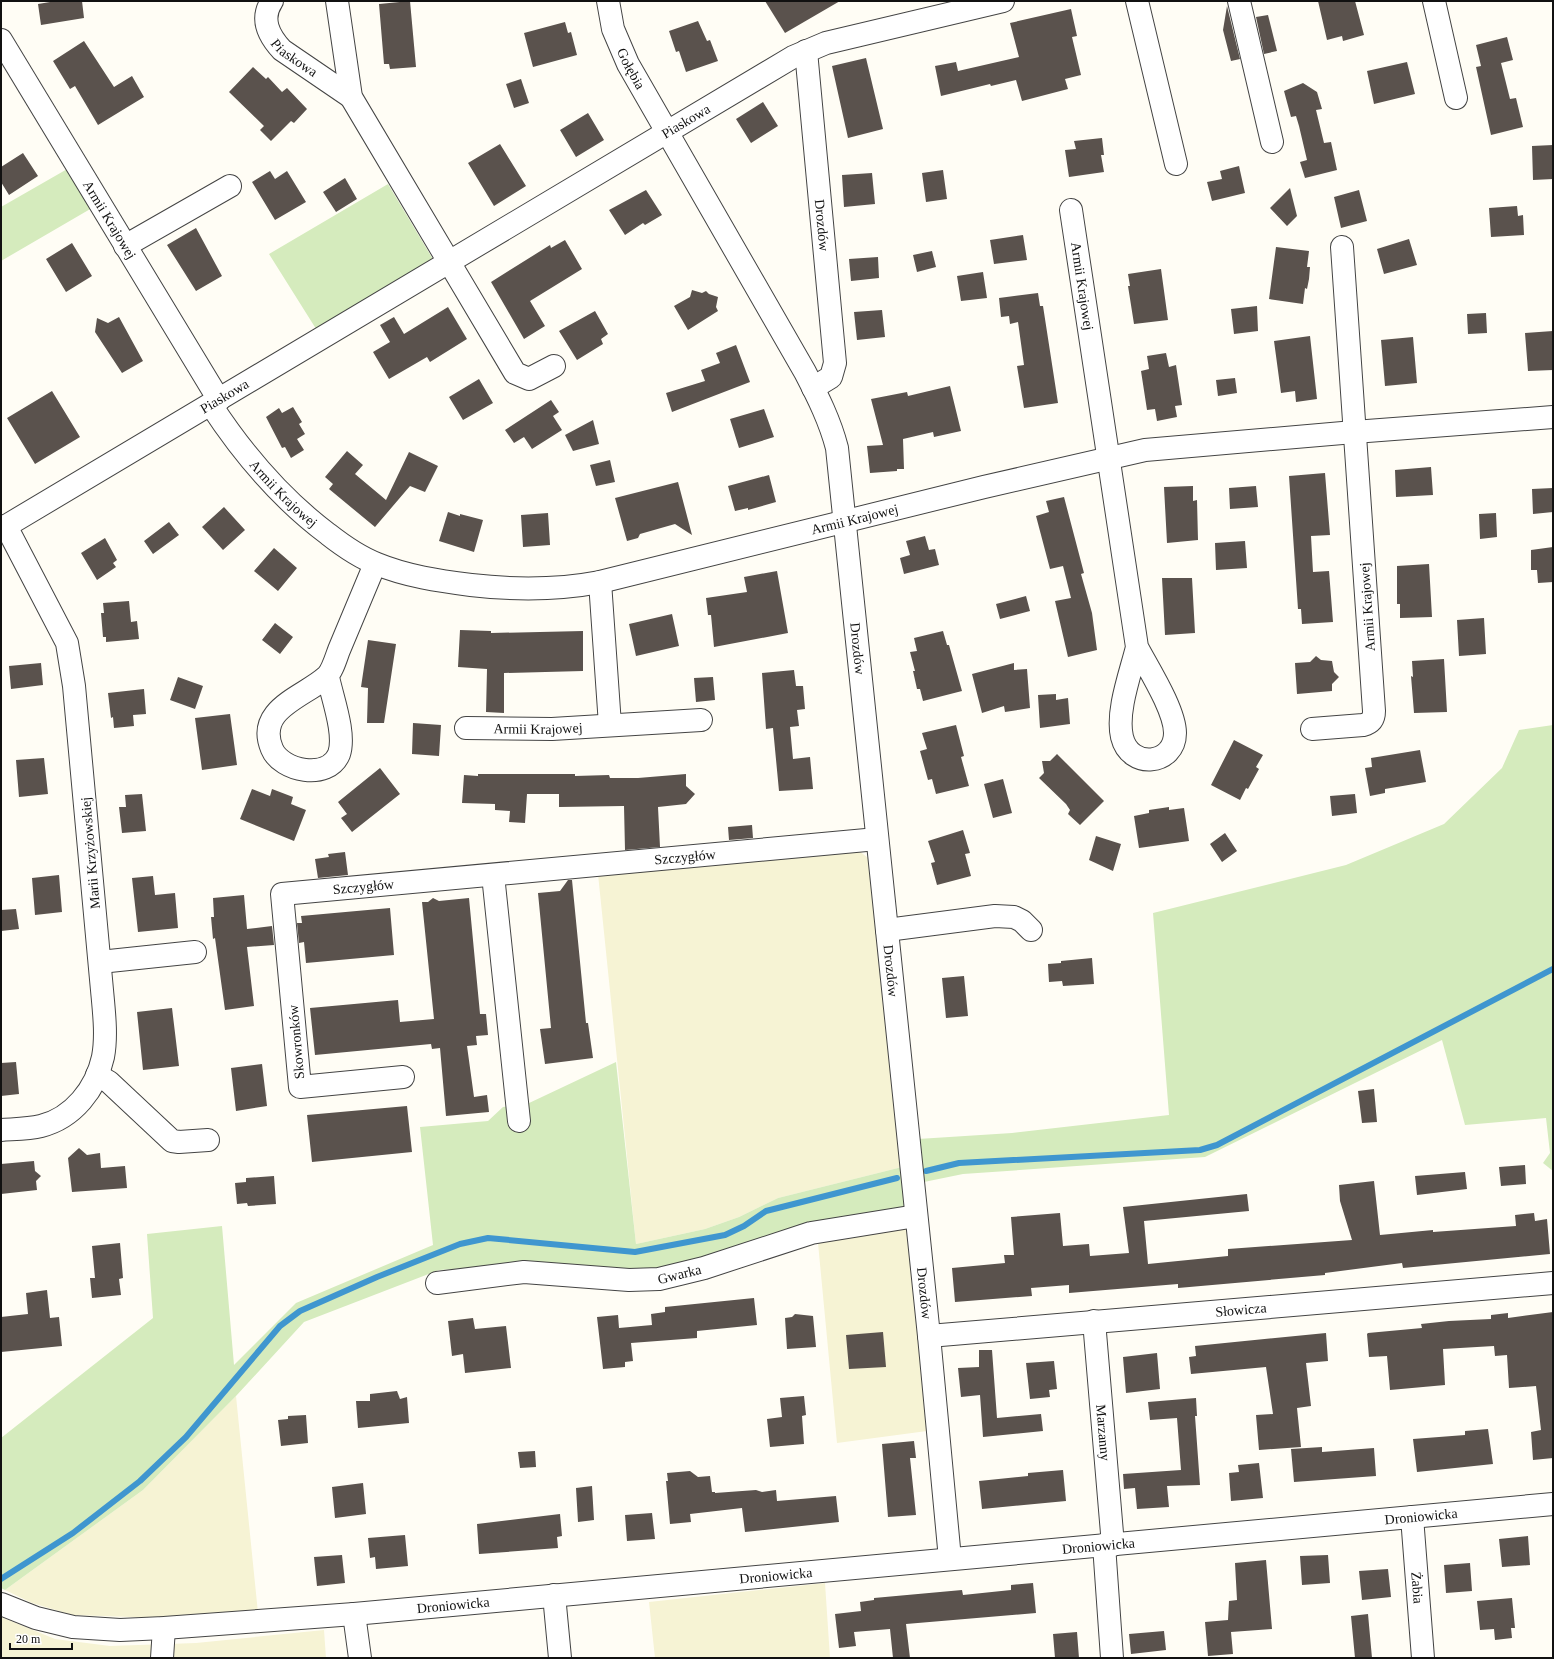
<svg xmlns="http://www.w3.org/2000/svg" width="1554" height="1659" viewBox="0 0 1554 1659" font-family="'Times New Roman',serif">
<style>
.farmland{fill:#f6f3d4}
.green{fill:#d5ebbd}
.lines{fill:none;stroke-linecap:round;stroke-linejoin:round}
.stream{stroke:#3f96cf;stroke-width:6}
.building{fill:#5a524d}
.minor-casing{stroke:#444;stroke-width:24}
.minor{stroke:#fff;stroke-width:22}
.labels{text-anchor:middle;stroke-width:4;stroke-linejoin:round;paint-order:stroke}
.street-label{font-size:14px;fill:#111;stroke:#fff}
</style>
<rect width="100%" height="100%" fill="#fffdf5"/>
<!-- farmland -->
<path class="farmland" d="M858,850L868,858L902,1167L778,1198L739,1217L705,1229L636,1244L598,874Z
M909,1227L927,1431L837,1443L818,1243Z
M236,1396L258,1613L161,1618L72,1615L32,1603L5,1590L143,1490Z
M825,1583L830,1658H655L649,1602Z
M1,1617L55,1639L110,1646L196,1643L324,1630L326,1658H1Z"/>
<!-- green -->
<path class="green" d="M69,168L92,208L1,261V207Z
M388,184L434,261L318,332L269,254Z
M1553,725V1171L1543,1163L1550,1153L1546,1118L1465,1125L1442,1040L1205,1157L963,1174L924,1182L918,1139L1012,1133L1169,1115L1153,913L1346,865L1444,824L1502,768L1519,730Z
M616,1062L636,1244L705,1229L739,1217L778,1198L902,1167L908,1213L704,1260L635,1272L513,1265L439,1270L304,1322L236,1396L143,1490L5,1590L1,1588V1438L153,1318L147,1234L222,1226L234,1365L296,1303L433,1245L420,1127L488,1121L503,1107L527,1104Z"/>
<g class="lines">
<!-- stream -->
<path class="stream" d="M926,1171L959,1163L1200,1150L1217,1145L1553,969
M1,1579L73,1533L140,1481L186,1437L280,1326L300,1311L377,1277L460,1244L488,1238L635,1252L725,1235L744,1226L766,1211L897,1178"/>
</g>
<!-- building -->
<path class="building" d="M56,1H82L84,18L41,25L38,4Z
M410,1L416,67L390,69L389,64H384L379,4Z
M765,1H840L785,33Z
M1318,1H1355L1364,35L1343,41L1342,36L1327,40Z
M1227,6L1240,59L1231,61L1223,30Z
M1071,9L1077,36L1072,37L1081,75L1065,79L1068,89L1022,101L1016,80L991,86L990,84L941,96L935,66L956,62L958,71L1019,57L1010,23Z
M1268,15L1277,51L1264,54L1256,17Z
M698,21L707,41L710,40L718,61L686,72L679,51L676,52L669,31Z
M565,22L568,33L571,32L577,55L533,67L524,33Z
M1507,37L1513,60L1501,63L1510,99L1516,98L1523,127L1491,135L1476,67L1481,66L1476,45Z
M84,41L114,87L132,76L144,97L98,125L75,86L70,89L53,61Z
M866,58L883,129L848,138L832,66Z
M1407,62L1415,94L1374,104L1367,71Z
M253,67L266,79L268,77L282,92L287,88L307,109L294,123L291,121L271,141L260,130L264,126L229,92Z
M521,79L529,103L514,108L506,84Z
M1303,83L1317,92L1322,109L1316,110L1324,143L1331,142L1337,170L1305,178L1300,162L1307,160L1299,126L1296,116L1291,117L1284,91Z
M763,102L778,126L751,143L736,119Z
M588,113L604,140L576,157L560,130Z
M1102,138L1104,155H1101L1104,172L1069,177L1065,150L1076,149L1074,141Z
M500,144L526,186L494,206L468,163Z
M1553,145V179L1533,180L1532,146Z
M23,153L38,176L9,195L1,182V167Z
M1239,166L1245,193L1212,201L1207,182L1222,179L1220,171Z
M943,170L947,199L926,202L922,173Z
M270,171L275,179L287,171L306,202L275,220L252,182Z
M872,173L875,204L844,207L842,175Z
M345,178L357,199L336,212L323,192Z
M1290,188L1297,216L1287,226L1270,208Z
M646,190L662,215L645,225L643,223L625,235L609,210Z
M1359,190L1367,221L1341,228L1334,197Z
M1517,206L1518,216L1523,215L1524,235L1491,237L1489,208Z
M196,228L222,276L196,291L167,245Z
M1023,235L1027,260L994,264L990,240Z
M1409,239L1417,265L1384,274L1377,249Z
M565,240L582,269L530,301L545,326L524,339L491,282L550,245L551,248Z
M72,243L92,276L66,292L46,259Z
M1276,247L1309,251L1307,267H1310L1309,279L1307,289L1305,288L1303,304L1269,299Z
M932,251L936,267L917,272L913,255Z
M878,257L879,278L851,281L849,259Z
M1161,269L1168,320L1134,324L1128,286H1130L1128,274Z
M983,272L987,298L961,301L957,276Z
M692,290L702,293L706,291L709,294L718,297L716,307L718,311L688,330L674,306L690,297Z
M1038,293L1040,306H1043L1058,403L1024,408L1017,366L1024,365L1018,322L1010,324L1009,316L1001,317L999,298Z
M1257,306L1258,331L1234,334L1231,309Z
M448,307L467,339L430,362L427,357L389,379L373,352L390,342L380,325L394,317L404,334Z
M882,310L885,337L857,340L854,312Z
M595,311L608,334L601,339L603,344L577,360L559,331Z
M1486,313L1487,333L1468,334L1467,314Z
M119,317L143,361L122,373L95,332L97,318L108,323Z
M1553,331V370L1528,371L1525,333Z
M1310,336L1317,399L1296,402L1295,391L1281,393L1274,341Z
M1413,337L1417,383L1385,386L1381,340Z
M736,345L750,382L672,412L666,393L705,381L701,370L720,363L716,353Z
M1166,353L1169,367L1176,365L1182,405L1175,406L1177,417L1157,421L1155,409L1147,410L1141,371L1149,369L1147,356Z
M1235,378L1237,393L1218,396L1216,380Z
M479,379L493,403L463,420L449,397Z
M950,386L961,431L934,437L933,432L903,439L904,469H897V471L870,473L867,446L883,445L871,399L907,392L908,396Z
M52,391L80,437L35,464L7,418Z
M551,400L559,412L553,416L562,430L532,449L524,437L514,443L505,430Z
M293,407L302,422L299,424L305,434L297,439L304,450L291,458L285,447L282,448L266,417L279,408L282,413Z
M764,409L774,437L739,448L730,419Z
M593,420L599,444L573,451L565,435Z
M347,451L363,465L355,474L386,500L409,452L438,466L425,492L410,486L375,527L329,489L333,484L325,477Z
M610,460L615,482L596,486L590,465Z
M1431,467L1433,495L1396,497L1395,470Z
M1325,473L1330,535L1311,536L1313,572L1329,571L1333,622L1302,624L1301,609H1298L1289,476Z
M769,475L776,502L748,510V508L735,511L728,486Z
M678,482L692,535L675,524L640,534L638,538L627,541L615,498Z
M1193,486V501L1197,500L1198,540L1167,543L1164,487Z
M1256,486L1258,507L1230,509L1229,488Z
M1553,488V512L1533,514L1532,489Z
M1064,497L1084,573L1081,574L1092,613L1097,650L1068,657L1055,601L1071,598L1063,566L1050,569L1036,516L1049,512L1046,501Z
M224,507L245,530L223,550L202,527Z
M448,512L460,516V514L483,520L474,552L439,541Z
M548,513L550,545L523,547L521,515Z
M1496,513L1497,537L1480,539L1479,514Z
M169,522L179,535L153,554L144,541Z
M925,536L929,550L935,549L939,565L904,574L900,558L910,555L906,541Z
M105,538L117,560L113,563L116,567L97,580L81,553Z
M1245,541L1247,568L1216,570L1215,543Z
M1553,547V582L1538,583L1537,570H1531V550Z
M274,548L297,568L278,591L254,571Z
M1429,564L1432,617L1400,618V604H1397V566Z
M777,571L788,633L714,647L711,615H708L706,598L747,592L744,577Z
M1162,578H1192L1195,633L1165,635Z
M1026,596L1030,611L1000,619L996,604Z
M129,601L131,622L137,621L139,639L106,642V637H103L101,613H104L103,603Z
M672,614L679,646L636,656L629,624Z
M1484,618L1486,654L1459,656L1457,620Z
M275,623L293,637L280,654L262,640Z
M460,630L491,631V633L583,631V671L504,673V713L486,712L487,669L458,667Z
M943,631L947,645H949L962,691L923,701L920,689H917L913,671H915L910,652L917,651L914,638Z
M368,640L396,644L384,723H367L368,688L361,687Z
M1316,656L1321,660L1332,661L1334,672L1339,677L1332,684V691L1297,694L1295,663L1310,662Z
M1444,659L1447,712L1414,713L1411,676L1413,677L1412,661Z
M41,663L43,685L11,689L9,666Z
M1014,663V670L1027,669L1030,708L1005,712L1004,706L982,713L972,674Z
M794,670L796,686H803L805,709L797,710L799,726L790,727L793,759L810,757L813,789L779,791L773,728L766,729L762,673Z
M178,677L203,686L195,709L170,700Z
M713,677L715,700L696,702L694,678Z
M144,689L146,714L133,715L134,726L114,728L113,717L111,718L108,693Z
M1056,694V700L1068,698L1070,724L1040,728L1038,695Z
M230,714L237,765L202,770L195,718Z
M413,723L441,725L439,756L412,754Z
M956,725L964,756L961,757L969,786L936,794L932,779L928,780L920,751L927,749L922,733Z
M1234,740L1263,755L1256,767L1259,769L1248,789L1246,788L1240,800L1211,785Z
M1420,750L1426,782L1385,789V793L1370,796L1365,768L1372,767L1371,758Z
M1057,754L1104,801L1080,825L1068,814L1070,810L1066,804L1039,778L1044,773L1042,761H1050Z
M44,758L48,794L19,797L16,760Z
M380,768L400,794L352,832L341,818L347,814L338,802Z
M478,774H575V776L609,775L610,778H638L686,774V786L695,794L686,804L658,807L660,847L625,850L624,806L559,807V794H527L525,823L509,822L510,811L495,810V804L462,803L464,775L478,776Z
M1003,779L1012,813L993,818L984,784Z
M252,789L270,796L272,789L293,797L291,804L306,810L294,841L240,819Z
M142,794L146,831L122,833L119,807H126L125,795Z
M1355,794L1357,813L1332,816L1330,796Z
M1169,807V810L1184,808L1189,841L1139,848L1134,816L1149,813V810Z
M752,825L753,838L729,840L728,827Z
M963,830L970,853L965,854L971,876L937,885L931,863L935,862L928,841Z
M1225,833L1237,851L1222,862L1210,844Z
M1096,836L1121,844L1113,871L1089,860Z
M345,852L348,875L318,878L315,859L329,857L328,854Z
M59,875L62,912L35,915L32,878Z
M153,876L155,895L175,893L178,928L138,932L132,878Z
M568,880H572L586,1023H588L593,1058L545,1064L540,1029L551,1028L538,893L560,891Z
M244,895L247,929L272,926L274,945L247,947L254,1006L225,1010L215,938L213,939L211,917H214L213,898Z
M433,898L439,901L469,898L480,1014H486L488,1035L476,1036L477,1045L467,1046L474,1097L487,1095L489,1112L446,1116L440,1048L432,1049L431,1044L315,1055L310,1008L398,1000L400,1022L434,1019L422,902H428Z
M390,908L394,955L306,963L304,942L299,943L297,923H302L301,916Z
M16,909L19,929L1,931V910Z
M1092,958L1094,984L1063,986L1062,981L1049,982L1048,964L1061,963V961Z
M964,976L968,1016L946,1018L942,978Z
M172,1008L179,1066L143,1070L137,1012Z
M16,1062L19,1094L1,1096V1063Z
M262,1064L267,1106L236,1111L231,1068Z
M1374,1089L1377,1122L1362,1123L1358,1091Z
M407,1106L412,1152L312,1162L307,1115Z
M79,1148L87,1155L100,1153L101,1168L125,1166L127,1188L72,1192L68,1158Z
M34,1161L35,1171L41,1176L36,1181L37,1190L1,1194V1164Z
M1525,1165L1526,1184L1501,1186L1499,1167Z
M1465,1172L1467,1189L1417,1195L1415,1176Z
M274,1176L276,1204L248,1206L247,1203L237,1204L235,1183L246,1182V1178Z
M1374,1181L1380,1235L1433,1230V1232L1516,1226L1515,1215L1534,1213L1535,1221L1547,1219L1550,1254L1403,1268L1402,1263L1325,1273V1275L1178,1288V1284L1069,1293V1285L1031,1288L1032,1296L955,1302L952,1268L1005,1263L1004,1255H1014L1011,1217L1060,1213L1063,1246L1089,1244L1090,1256L1129,1253L1123,1207L1247,1194L1249,1211L1144,1221L1148,1264L1228,1256V1249L1352,1240L1340,1201L1339,1185Z
M120,1243L123,1278L119,1279L121,1295L92,1298L90,1278H95L92,1246Z
M47,1290L50,1318L59,1317L62,1346L1,1352V1317L28,1314L26,1293Z
M754,1298L757,1325L697,1331V1338L631,1343L633,1361L625,1362V1367L603,1369L597,1317L618,1315L619,1328L652,1325L651,1314L665,1312V1307Z
M1553,1312V1458L1533,1460L1531,1432L1541,1430L1536,1386L1509,1388L1507,1355L1495,1356L1494,1346L1443,1349L1445,1385L1390,1390L1387,1356L1369,1357L1367,1334L1368,1333L1422,1328L1421,1324L1449,1321L1491,1319V1315L1508,1313V1318Z
M795,1314L813,1316L816,1347L787,1349L785,1318L792,1317Z
M473,1318L475,1329L506,1326L511,1368L465,1373L463,1354L452,1356L448,1321Z
M883,1332L886,1367L849,1369L846,1335Z
M1326,1333L1328,1361L1306,1363L1311,1406L1297,1408L1301,1447L1259,1450L1256,1415L1273,1414L1266,1367L1191,1374L1189,1357L1196,1356L1195,1346Z
M979,1350H992L997,1418L1041,1414L1043,1431L983,1437L980,1395L961,1397L958,1368L979,1367Z
M1157,1353L1160,1389L1126,1393L1123,1357Z
M1054,1361L1057,1389L1049,1390L1050,1397L1030,1399L1026,1363Z
M397,1391L400,1399L407,1397L409,1423L358,1428L356,1401H370V1394Z
M804,1396L806,1415L802,1416L804,1444L770,1447L767,1419L782,1417L780,1398Z
M1196,1398L1197,1416H1195L1200,1485L1167,1486L1169,1507L1137,1509L1135,1488L1124,1489L1123,1474L1181,1470L1177,1418L1150,1420L1148,1402Z
M306,1415L308,1443L281,1446L278,1420L288,1419V1416Z
M1488,1429L1493,1464L1417,1472L1413,1439L1465,1435V1431Z
M914,1441L916,1458H910L916,1515L888,1517L882,1444Z
M1322,1447V1452L1374,1448L1376,1476L1294,1482L1291,1449Z
M535,1451L536,1467L520,1468L518,1452Z
M1259,1463L1263,1498L1231,1501L1229,1473L1239,1472L1238,1465Z
M1063,1470L1066,1501L982,1509L979,1481L1028,1476V1473Z
M690,1471L698,1477L710,1476L712,1492H715V1493L756,1490L762,1492L776,1490L777,1501L836,1496L839,1522L745,1532L742,1508L690,1514L691,1522L670,1524L666,1481H668L667,1473Z
M363,1483L366,1514L335,1518L332,1487Z
M592,1486L594,1520L578,1522L576,1488Z
M652,1513L655,1539L627,1541L625,1515Z
M560,1514L562,1536L557,1537L558,1548L479,1554L477,1524Z
M405,1535L408,1566L376,1569L375,1557L370,1558L368,1538Z
M1528,1536L1530,1565L1502,1567L1499,1539Z
M342,1555L345,1583L317,1586L314,1557Z
M1328,1555L1330,1583L1302,1585L1300,1556Z
M1266,1560L1272,1629L1231,1632L1233,1654L1208,1656L1205,1622L1228,1620L1229,1601L1237,1600L1235,1563Z
M1470,1563L1472,1591L1446,1593L1444,1565Z
M1388,1569L1391,1597L1362,1600L1359,1571Z
M1033,1583L1036,1613L906,1624L910,1658H893L890,1629L854,1632L856,1646L839,1648L835,1614L861,1611L860,1602L874,1600V1598L962,1590L963,1595L1011,1590V1585Z
M1512,1598L1515,1628H1511L1512,1638L1495,1640L1494,1629L1480,1630L1477,1601Z
M1368,1614L1372,1658H1355L1351,1616Z
M1164,1631L1166,1650L1131,1654L1129,1634Z
M1077,1632L1079,1658H1055L1053,1634Z"/>
<g class="lines">
<!-- minor casing -->
<g class="minor-casing">
<g id="minor">
<path id="s1" d="M272,1C260,19 269,36 282,50L351,97"/>
<path d="M337,1L351,97L515,373L529,379L554,366"/>
<path id="s2" d="M608,1L613,29L628,64L805,372C818,397 830,421 837,448L929,1336L950,1559"/>
<path d="M1137,1L1176,164"/>
<path d="M1239,1L1272,142"/>
<path d="M1434,1L1456,98"/>
<path id="s3" d="M1,40L219,400"/>
<path id="s4" d="M806,51L835,363L831,377L813,388"/>
<path id="s5" d="M1071,210L1137,647C1148,668 1175,710 1175,733C1175,765 1130,770 1122,737C1116,711 1131,672 1137,647"/>
<path d="M125,246L230,186"/>
<path id="s6" d="M211,405C243,454 280,498 328,534C342,545 359,557 377,564C406,576 439,581 471,585C514,590 558,590 600,582L984,487L1145,450L1354,432L1553,417"/>
<path id="s7" d="M1,529L793,57L826,43L1003,1"/>
<path d="M600,582L610,725"/>
<path d="M328,677C332,697 346,734 339,754C328,781 281,771 272,749C255,709 304,697 326,677C332,672 336,658 339,650C351,621 363,593 375,564"/>
<path id="s8" d="M466,728L552,729L701,720"/>
<path d="M1312,729L1363,725C1371,723 1374,719 1374,711L1342,247"/>
<path d="M493,875L519,1121"/>
<path d="M887,930L995,916L1014,917L1022,921L1031,930"/>
<path d="M100,962L195,952"/>
<path d="M97,1075L109,1082L172,1141L179,1142L208,1140"/>
<path id="s9" d="M403,1077L300,1087L282,894L877,839"/>
<path d="M1,1130C14,1129 28,1129 41,1126C73,1118 96,1089 103,1057C107,1036 104,1012 102,990L74,686L67,643L6,526"/>
<path id="s10" d="M437,1283L524,1272L629,1280L659,1279L704,1268L811,1233L916,1216"/>
<path id="s11" d="M1094,1321L1113,1545"/>
<path id="s12" d="M929,1336L1553,1283"/>
<path id="s13" d="M1412,1517L1423,1658"/>
<path d="M1104,1545L1112,1658"/>
<path d="M554,1595L560,1658"/>
<path id="s14" d="M1,1604L36,1618L73,1627L120,1630L164,1628L354,1614L1553,1504"/>
<path d="M354,1614L360,1658"/>
<path d="M162,1658L164,1628"/>
</g>
</g>
<!-- minor -->
<use href="#minor" class="minor"/>
</g>
<g class="labels">
<!-- street labels -->
<g class="street-label">
<text dy="5" stroke="none"><textPath href="#s1" startOffset="69">Piaskowa</textPath></text>
<text dy="5" stroke="none"><textPath href="#s2" startOffset="72">Gołębia</textPath></text>
<text dy="5" stroke="none"><textPath href="#s7" startOffset="797">Piaskowa</textPath></text>
<text dy="5" stroke="none"><textPath href="#s3" startOffset="210">Armii Krajowej</textPath></text>
<text dy="5" stroke="none"><textPath href="#s4" startOffset="175">Drozdów</textPath></text>
<text dy="5" stroke="none"><textPath href="#s5" startOffset="77">Armii Krajowej</textPath></text>
<text dy="5" stroke="none"><textPath href="#s7" startOffset="260">Piaskowa</textPath></text>
<text dy="5" stroke="none"><textPath href="#s6" startOffset="115">Armii Krajowej</textPath></text>
<text dy="5" stroke="none"><textPath href="#s6" startOffset="721">Armii Krajowej</textPath></text>
<text transform="translate(1367 607) rotate(-94)" y="5">Armii Krajowej</text>
<text dy="5" stroke="none"><textPath href="#s2" startOffset="706">Drozdów</textPath></text>
<text dy="5" stroke="none"><textPath href="#s8" startOffset="72">Armii Krajowej</textPath></text>
<text transform="translate(90 853) rotate(-95)" y="5">Marii Krzyżowskiej</text>
<text dy="5" stroke="none"><textPath href="#s9" startOffset="702">Szczygłów</textPath></text>
<text dy="5" stroke="none"><textPath href="#s9" startOffset="379">Szczygłów</textPath></text>
<text dy="5" stroke="none"><textPath href="#s2" startOffset="1030">Drozdów</textPath></text>
<text transform="translate(296 1042) rotate(-95)" y="5">Skowronków</text>
<text dy="5" stroke="none"><textPath href="#s10" startOffset="244">Gwarka</textPath></text>
<text dy="5" stroke="none"><textPath href="#s2" startOffset="1354">Drozdów</textPath></text>
<text dy="5" stroke="none"><textPath href="#s12" startOffset="313">Słowicza</textPath></text>
<text dy="5" stroke="none"><textPath href="#s11" startOffset="112">Marzanny</textPath></text>
<text dy="5" stroke="none"><textPath href="#s14" startOffset="1429">Droniowicka</textPath></text>
<text dy="5" stroke="none"><textPath href="#s14" startOffset="1105">Droniowicka</textPath></text>
<text dy="5" stroke="none"><textPath href="#s14" startOffset="781">Droniowicka</textPath></text>
<text dy="5" stroke="none"><textPath href="#s13" startOffset="71">Żabia</textPath></text>
<text dy="5" stroke="none"><textPath href="#s14" startOffset="457">Droniowicka</textPath></text>
</g>
</g>
<!-- border -->
<rect width="1554" height="1659" fill="none" stroke="#111111" stroke-width="4"/>
<!-- scale -->
<path d="M10 1643v6h62v-6" fill="none" stroke="#111111" stroke-width="2"/>
<text x="16" y="1643" font-size="12" fill="#111111" stroke="#ffffff" stroke-width="3" paint-order="stroke">20 m</text>
</svg>
